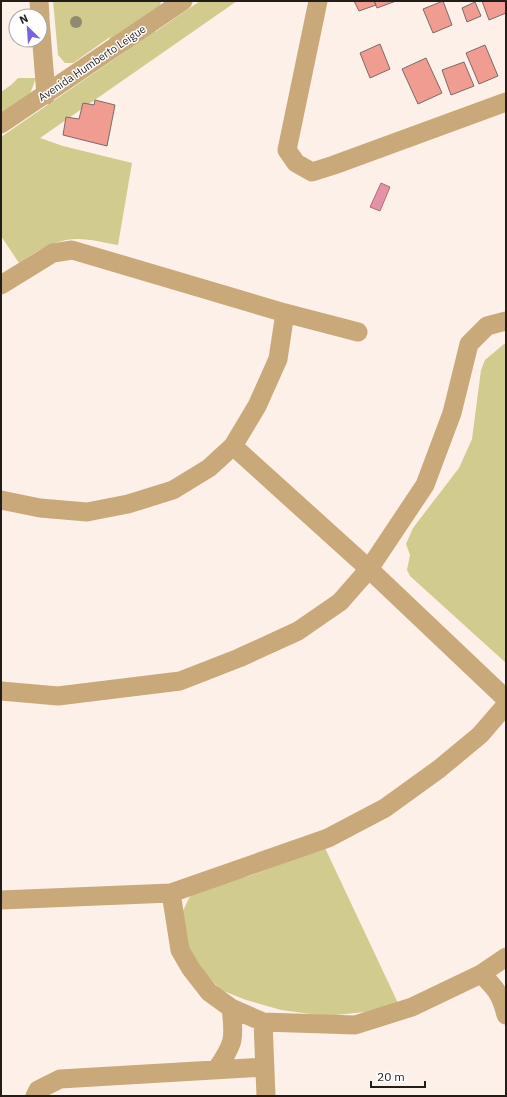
<svg xmlns="http://www.w3.org/2000/svg" width="507" height="1097" viewBox="0 0 507 1097" font-family="'IBM Plex Sans',sans-serif">
<style>
.green{fill:#d1cb8d}
.water{fill:#e591a7;stroke:#ab6e7d}
.building{fill:#f19c91;stroke:#7a6a67}
.lines{fill:none;stroke-linecap:round;stroke-linejoin:round}
.minor{stroke:#c9a979;stroke-width:19}
.tree{fill:#918972}
.labels{text-anchor:middle;stroke-width:3;stroke-linejoin:round;paint-order:stroke}
.street-label{font-size:11px;fill:#231d1a;stroke:#fff}
</style>
<rect width="100%" height="100%" fill="#fdf0e9"/>
<!-- green -->
<path class="green" d="M53,1H161L155,32L200,1H237L40,138L63,146L132,163L118,245C105,243 91,239 78,239C55,239 37,251 19,263L1,236V137L126,51L118,48L109,41L110,37L73,63H65L58,55Z
M18,78H36L30,94L1,113V92L11,85Z
M504,344H506V663L410,576L407,570L410,555L406,544L413,528L459,468L472,439L481,370L485,360Z
M325,848L398,1003L365,1012L326,1016L281,1010L246,1000L221,990L198,966L186,946L183,911L189,898L196,890L249,876Z"/>
<!-- water -->
<path class="water" d="M381,183L390,187L380,211L370,207Z"/>
<!-- building -->
<path class="building" d="M354,1H374L376,5L359,11Z
M374,1H396L377,8Z
M443,1L452,25L433,33L423,9Z
M482,1H506V13L489,20Z
M475,2L481,16L467,22L462,8Z
M380,44L390,69L370,78L360,53Z
M485,45L498,76L479,84L466,53Z
M426,58L442,93L418,104L402,69Z
M464,62L474,86L451,95L442,70Z
M95,100L115,105L107,146L63,135L66,117L79,119L83,103L94,105Z"/>
<g class="lines">
<!-- minor -->
<path class="minor" d="M39,1L40,16
M318,1L287,150L296,163L312,172L334,165L506,102
M40,19L46,95
M1,124L183,1
M1,285L53,253L72,250L285,313L358,332
M233,446L369,569L506,699
M1,500L40,508L87,512L128,504L173,490L209,468L233,446L257,406L278,359L285,313
M1,691L58,696L180,681L239,658L298,631L340,602L369,569L425,485L452,413L469,344L487,326L506,321
M171,893L180,950L191,969L209,992L231,1008L263,1022L355,1025L412,1007L481,974L506,957
M1,900L171,893L328,838L385,808L439,769L480,735L506,705
M481,974C496,988 501,995 506,1015
M263,1022L266,1096
M216,1070C234,1044 235,1039 231,1008
M35,1096L38,1090L60,1079L265,1067"/>
</g>
<!-- trees -->
<circle class="tree" cx="76" cy="22" r="6"/>
<g class="labels">
<!-- street labels -->
<g class="street-label">
<text transform="translate(92 63) rotate(-34)" y="4">Avenida Humberto Leigue</text>
</g>
</g>
<!-- border -->
<rect width="507" height="1097" fill="none" stroke="#231d1a" stroke-width="4"/>
<!-- north arrow -->
<g transform="translate(28 28) rotate(335)"><circle r="19" fill="#ffffff" stroke="#a7a5a3"/>
<path d="M0-3L7 15L0 10L-7 15Z" fill="#7863de"/>
<text y="-6" font-size="11" font-weight="bold" text-anchor="middle" fill="#231d1a">N</text>
</g>
<!-- scale -->
<path d="M371 1081v6h54v-6" fill="none" stroke="#231d1a" stroke-width="2"/>
<text x="377" y="1081" font-size="12" fill="#231d1a" stroke="#ffffff" stroke-width="3" paint-order="stroke">20 m</text>
</svg>
